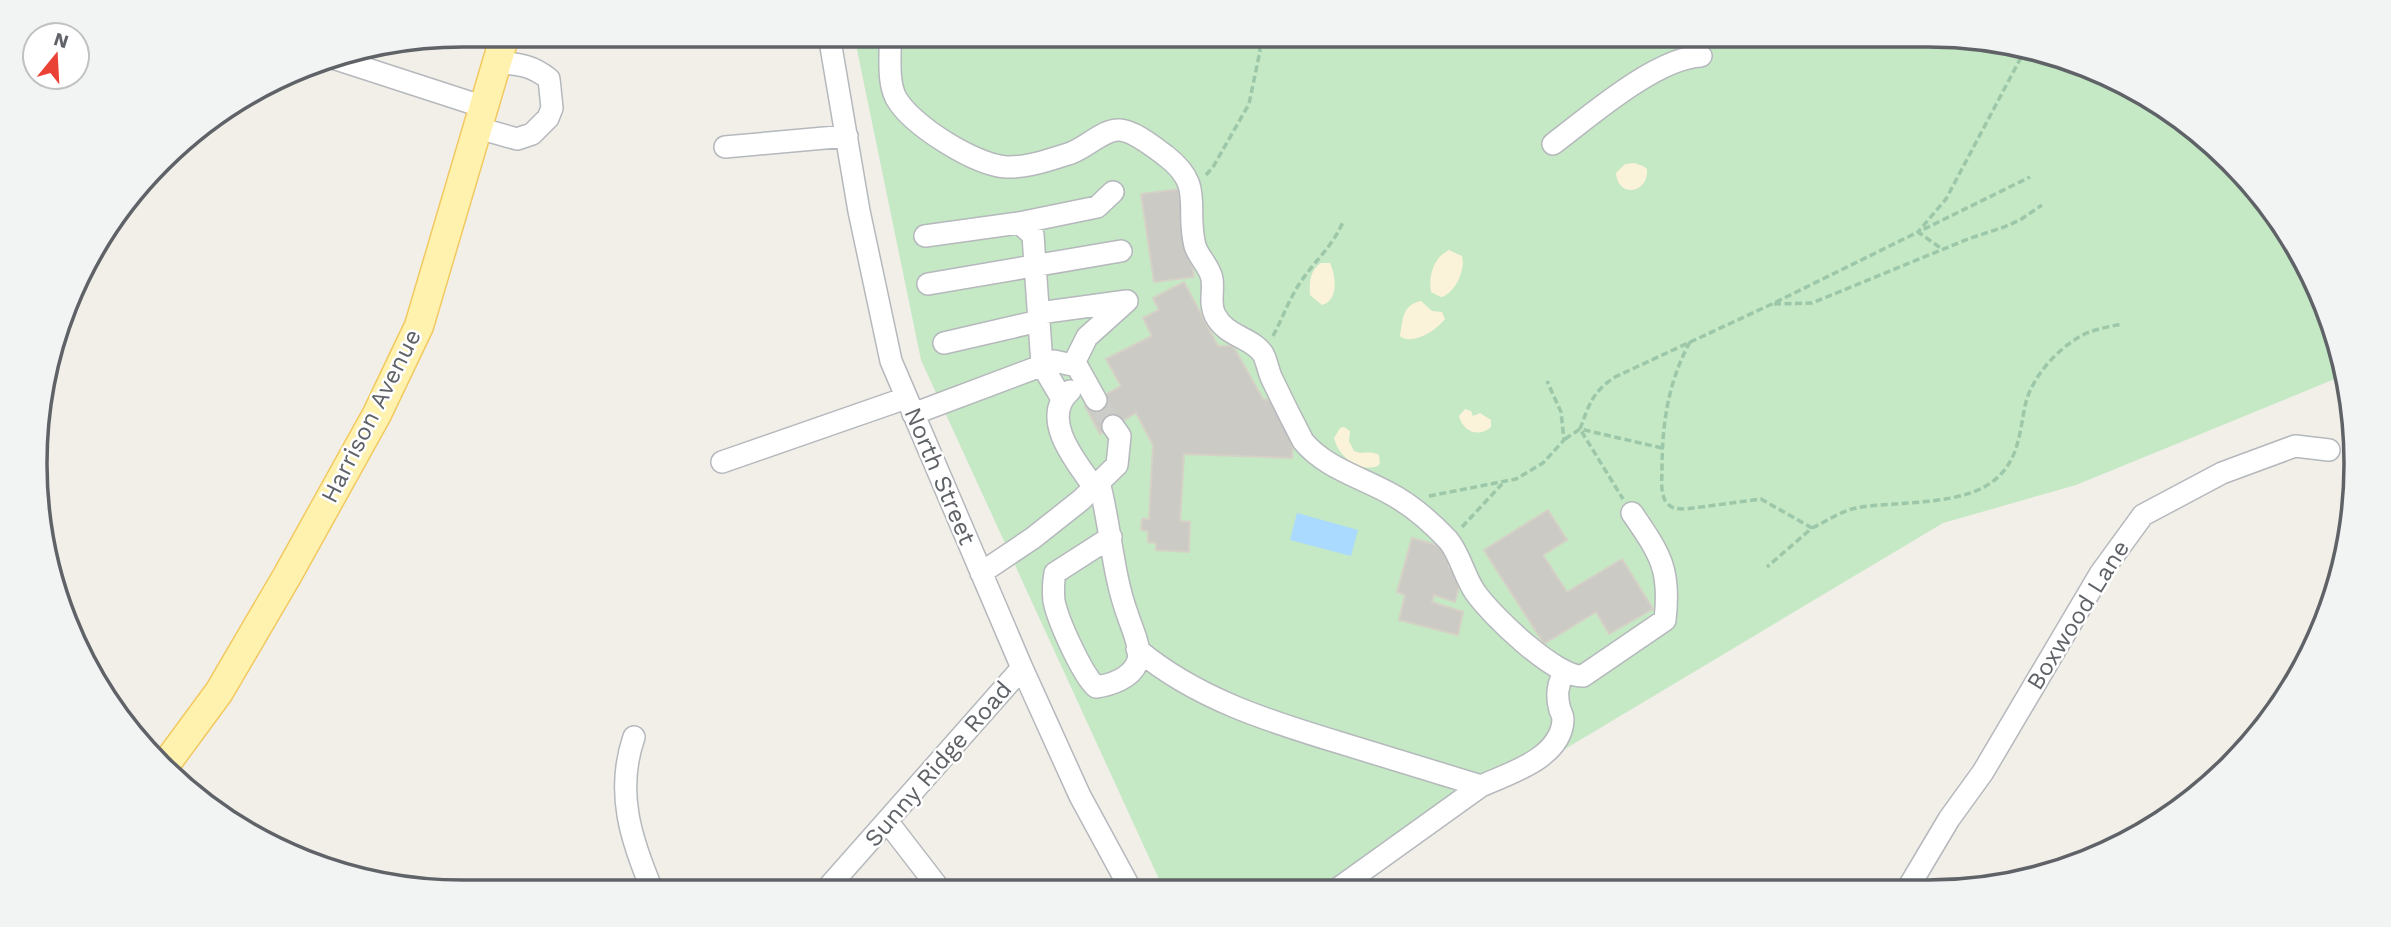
<svg xmlns="http://www.w3.org/2000/svg" width="2391" height="927" viewBox="0 0 2391 927" font-family="'Work Sans',sans-serif">
<style>
.green{fill:#c5e8c5}
.sand{fill:#fbf3d9}
.water{fill:#aadaff}
.building{fill:#cccac5;stroke:#d6d1c6;stroke-width:2}
.lines{fill:none;stroke-linecap:round;stroke-linejoin:round}
.minor-tunnel{stroke:#ccccc8;stroke-width:21;stroke-dasharray:21 10;stroke-linecap:butt}
.minor-casing{stroke:#b5b8bc;stroke-width:24}
.major-casing{stroke:#f2c960;stroke-width:31}
.path{stroke:#9cc7a9;stroke-width:3.5;stroke-dasharray:7 3.5;stroke-linecap:butt}
.minor{stroke:#fff;stroke-width:21}
.major{stroke:#fff2af;stroke-width:28}
.labels{text-anchor:middle;stroke-width:5;stroke-linejoin:round;paint-order:stroke}
.street-label{font-size:24px;fill:#5f6368;stroke:#fff}
.rim{fill:none;stroke:#5f6368;stroke-width:3.5}
</style>
<rect width="100%" height="100%" fill="#f1efe8"/>
<!-- green -->
<path class="green" d="M854,35H1927L2039,50L2189,124L2299,250L2342,376L2076,485L1943,523L1329,890H1164L921,360Z"/>
<!-- sand -->
<path class="sand" d="M1634,163L1643,166L1647,169C1649,193 1618,199 1616,173L1625,164Z
M1449,250L1462,256C1466,269 1455,294 1441,297L1431,292C1428,276 1434,257 1449,250Z
M1321,263H1330C1336,276 1339,300 1322,305L1310,295C1309,283 1310,270 1321,263Z
M1421,301L1432,311L1442,312L1445,319C1437,330 1412,346 1400,336C1403,319 1402,305 1421,301Z
M1465,409L1471,411L1473,416L1480,413L1491,420V427C1479,438 1463,432 1459,416Z
M1344,427L1350,431L1349,441L1354,451C1363,455 1370,450 1379,455L1380,463L1378,466C1359,473 1338,456 1334,438L1340,428Z"/>
<!-- water -->
<path class="water" d="M1297,513L1358,530L1351,556L1290,540Z"/>
<!-- building -->
<path class="building" d="M1179,189L1188,252H1190L1194,277L1154,282L1141,194Z
M1184,282L1218,346H1233L1263,399L1274,401L1293,439L1292,458L1184,454L1180,521L1190,522L1189,552L1156,550V543L1148,542V531L1141,530L1142,519H1149L1153,445L1136,413L1100,434L1085,406L1121,386L1106,359L1152,336L1143,318L1159,310L1153,298Z
M1548,510L1567,540L1543,555L1567,592L1622,559L1653,609L1609,634L1596,612L1544,644L1484,550Z
M1412,538L1447,548L1445,555L1452,557L1449,567L1457,569L1455,578L1461,580L1455,602L1434,595L1432,602L1463,612L1458,635L1399,620L1405,595L1397,592Z"/>
<g class="lines">
<!-- minor-tunnel -->
<path class="minor-tunnel" d="M1096,400L1113,426"/>
<!-- minor casing -->
<g class="minor-casing">
<path id="minor" d="M829,35L859,211L891,361L1022,668L1080,796L1131,890
M890,35C891,54 887,81 896,98C911,125 975,165 1006,167C1027,168 1048,160 1068,154C1084,150 1104,128 1120,130C1134,131 1154,147 1166,156C1205,186 1185,206 1195,246C1199,258 1210,267 1212,279C1214,291 1209,303 1215,315C1226,337 1252,337 1263,354C1267,361 1268,371 1272,379C1282,400 1292,420 1303,441C1324,467 1360,477 1389,493C1410,504 1432,523 1448,540C1460,554 1464,576 1475,592C1491,615 1556,678 1583,676L1665,620C1671,569 1660,554 1632,513
M330,57L484,107
M478,128L517,139L532,134L548,118L552,108L549,79C533,66 518,63 497,63
M1553,144C1590,116 1656,58 1701,56
M725,147L847,136
M1019,223L1097,207L1113,192
M925,236L1019,223L1033,235L1042,365L1062,399
M928,284L1121,251
M1039,313L1127,301
M944,343L1039,321
M1073,365L1087,337L1127,301
M1070,391C1039,418 1076,462 1094,487
M913,414L1054,361L1077,366L1096,400
M722,462L906,398
M1099,482C1111,527 1112,573 1128,616C1132,629 1143,650 1137,663C1131,678 1111,685 1096,687C1082,674 1058,621 1054,601C1053,591 1053,583 1055,573L1111,537
M981,573L1033,538L1081,500L1117,465L1120,436L1113,426
M1137,649C1196,699 1271,722 1344,744C1389,758 1435,772 1481,786L1336,890
M634,737C615,792 631,840 653,892
M1481,786C1510,773 1561,758 1563,720C1563,717 1561,712 1560,710C1556,696 1557,685 1564,673
M887,821L941,891
M1908,888L1949,819L1983,772L2100,574L2143,515L2222,473L2295,446L2329,450
M825,891L1022,668"/>
</g>
<!-- major casing -->
<g class="major-casing">
<path id="major" d="M166,764L219,692L287,576L377,414L419,326L505,35"/>
</g>
<!-- path -->
<path class="path" d="M2026,48L1946,199L1918,232L2030,177
M1206,175L1213,167L1249,104L1260,51L1257,35
M1774,304L1812,303L1968,239L2004,227L2020,220L2042,205
M1273,336C1282,319 1288,302 1298,286C1313,262 1331,249 1343,222
M1690,342C1668,382 1662,425 1662,469C1662,479 1660,493 1666,502C1671,509 1678,509 1686,509L1761,499L1812,528L1767,567
M1565,439L1580,429L1623,499
M1662,448L1580,429C1589,405 1592,392 1615,377L1772,304L1918,232L1942,249
M1429,496L1516,479L1543,463L1564,440L1561,412L1547,381
M1462,527L1502,484
M1812,528C1827,521 1841,511 1856,508C1898,500 1969,508 2000,475C2019,456 2020,430 2025,406C2031,378 2056,350 2081,336C2093,329 2108,327 2122,324"/>
<!-- minor -->
<use href="#minor" class="minor"/>
<!-- major -->
<use href="#major" class="major"/>
</g>
<g class="labels">
<!-- street labels -->
<g class="street-label">
<text transform="translate(371 416) rotate(-63)" y="8">Harrison Avenue</text>
<text transform="translate(940 476) rotate(67)" y="8">North Street</text>
<text transform="translate(2078 615) rotate(-58)" y="8">Boxwood Lane</text>
<text transform="translate(938 764) rotate(-49)" y="8">Sunny Ridge Road</text>
</g>
</g>
<!-- crop -->
<path d="M0 0H2391V927H0ZM463 47H1928A416 416 0 0 1 2344 463V464A416 416 0 0 1 1928 880H463A416 416 0 0 1 47 464V463A416 416 0 0 1 463 47Z" fill="#f2f3f3" fill-rule="evenodd"/>
<path class="rim" d="M463 47H1928A416 416 0 0 1 2344 463V464A416 416 0 0 1 1928 880H463A416 416 0 0 1 47 464V463A416 416 0 0 1 463 47Z"/>
<!-- north arrow -->
<g transform="translate(56 56) rotate(18)"><circle r="33" fill="#ffffff" stroke="#bfc1c3" stroke-width="2"/>
<path d="M0-5L12 26L0 18L-12 26Z" fill="#ea4335"/>
<text y="-10" font-size="19" font-weight="bold" text-anchor="middle" fill="#5f6368">N</text>
</g>
</svg>
